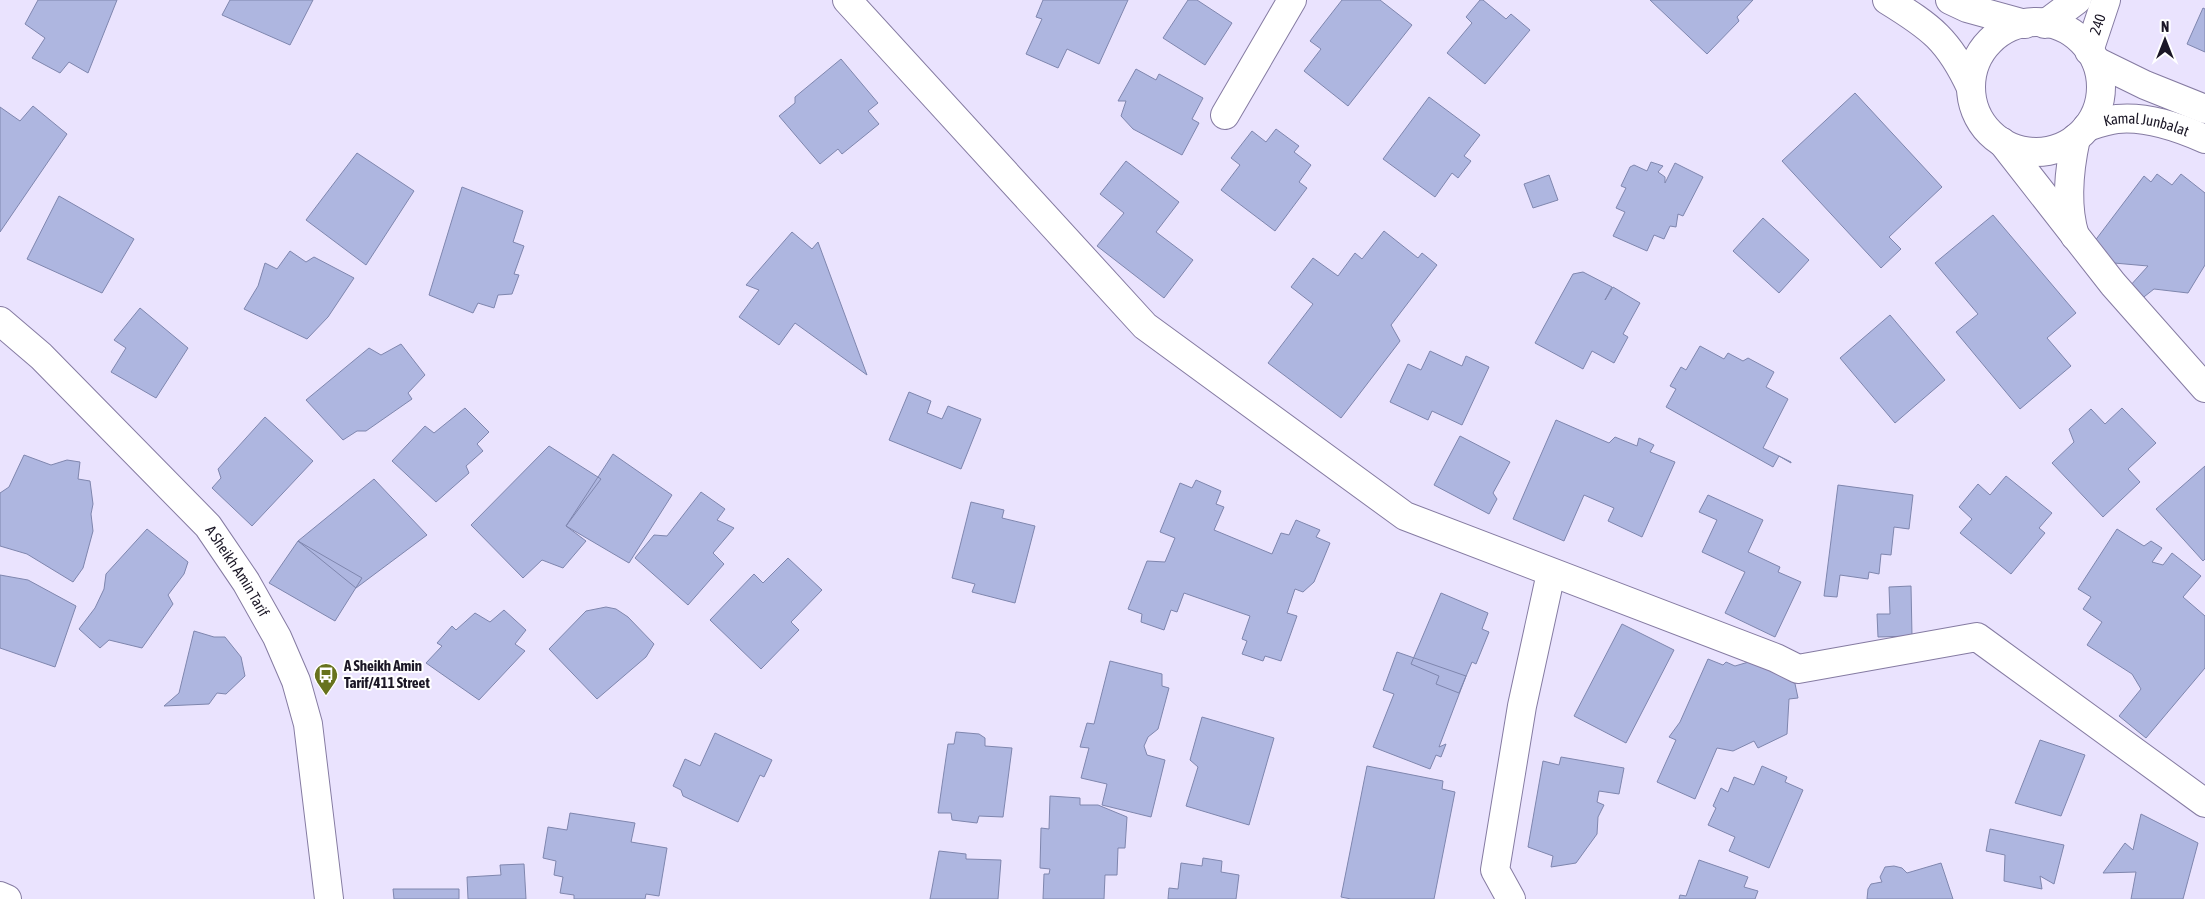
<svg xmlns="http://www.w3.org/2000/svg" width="2205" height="899" viewBox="0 0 2205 899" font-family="'Asap Condensed',sans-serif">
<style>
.building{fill:#aeb6e0;stroke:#7f86ae}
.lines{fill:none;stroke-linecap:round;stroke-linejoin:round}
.street-casing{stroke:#857ba2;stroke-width:30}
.secondary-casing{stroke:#857ba2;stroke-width:30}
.street{stroke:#fff;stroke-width:28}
.secondary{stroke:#fff;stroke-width:28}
.labels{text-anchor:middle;stroke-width:4;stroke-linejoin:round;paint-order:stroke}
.street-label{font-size:15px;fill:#1b1726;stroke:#fff}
.poi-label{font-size:15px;font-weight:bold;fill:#1b1726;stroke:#fff;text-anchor:start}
</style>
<rect width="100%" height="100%" fill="#eae3fe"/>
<!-- building -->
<path class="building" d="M38,0H117L88,73L69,62L60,73L32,58L45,38L25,24Z
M230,0H313L290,45L222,15Z
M1043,0H1128L1099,64L1067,49L1058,68L1026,54L1042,19L1036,17Z
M1188,0H1197L1232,23L1205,65L1163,38Z
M1342,0H1380L1412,25L1348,106L1304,71L1321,49L1310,41Z
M1480,0H1483L1506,19L1511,14L1530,30L1485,84L1447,53L1472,23L1466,17Z
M1650,0H1753L1737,17L1739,21L1707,54Z
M2203,8L2205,9V52L2187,44Z
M841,59L878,103L868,111L879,124L842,154L838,149L820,164L779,116L795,103V97Z
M1136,69L1156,80L1159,74L1203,98L1192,119L1199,123L1182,155L1133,129L1121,116L1126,101H1118Z
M1855,93L1942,187L1889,237L1901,249L1881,268L1782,161Z
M1429,97L1480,135L1464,156L1471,161L1458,178L1452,173L1435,197L1383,159Z
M33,106L67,134L0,232V107L20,121Z
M1276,129L1299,146L1294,152L1311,165L1299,182L1307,188L1275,231L1221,190L1240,165L1231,158L1252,131L1266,142Z
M357,153L414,191L366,265L306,220Z
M1126,161L1179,202L1156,232L1193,260L1164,298L1097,246L1124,213L1100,194Z
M1651,162L1663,166L1658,172L1665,177V183L1675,163L1703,177L1683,216L1678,214L1676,227L1670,226L1664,239L1654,235L1647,251L1613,236L1625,212L1616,208L1626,188L1621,186L1630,167L1634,165L1647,171Z
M2157,174L2172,185L2181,174L2205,193V265L2188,293L2154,289L2140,300L2129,287L2148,266L2114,263L2091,246L2144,176L2151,182Z
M1549,175L1558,200L1533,208L1524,184Z
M462,187L523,211L513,242L524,246L514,274L519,275L512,294L498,295L494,308L478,303L473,313L429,295Z
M59,196L134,239L102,293L27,259Z
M1993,215L2076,313L2047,338L2071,366L2020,409L1956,332L1978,314L1935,263Z
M1763,218L1809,260L1779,293L1733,251Z
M1384,231L1418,258L1422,253L1437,265L1391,325L1400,341L1341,418L1268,363L1313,304L1291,287L1313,258L1338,276L1355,253L1362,259Z
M792,232L812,249L818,242L867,375L795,323L779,345L739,317L759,290L746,285Z
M290,251L306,262L314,257L354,278L328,317L307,339L244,309L258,286L265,263L277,269Z
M1583,272L1612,287L1605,300L1613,287L1640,303L1623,334L1628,337L1614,363L1592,351L1583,369L1535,343L1573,274Z
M140,308L188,348L156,398L111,372L126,348L114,340Z
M1890,315L1945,380L1895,423L1840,358Z
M401,344L425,375L408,393L412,399L366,431H357L343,440L306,400L369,348L381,355Z
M1700,346L1724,359L1728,353L1743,361L1748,358L1774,372L1766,387L1788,399L1763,448L1791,462V463L1779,456L1773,467L1666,407L1676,389L1670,386L1681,367L1686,370Z
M1430,351L1462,366L1466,356L1489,367L1462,425L1432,411L1428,420L1390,402L1408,364L1421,370Z
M909,392L931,401L927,413L942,419L948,406L981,419L961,469L889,440Z
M465,408L489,432L477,444L483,451L466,466L469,473L436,502L392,461L425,426L434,433Z
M2122,408L2156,443L2128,469L2140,482L2103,517L2052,463L2074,442L2069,429L2091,409L2105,424Z
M265,417L313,461L252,526L212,488L221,478L218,469Z
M1556,420L1609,443L1615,437L1637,446L1639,438L1654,445L1650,452L1675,462L1642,537L1608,521L1614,508L1584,495L1564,541L1513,519Z
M1460,436L1510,462L1493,493L1497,499L1489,514L1434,485Z
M549,446L601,479L566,526L586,541L563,568L542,560L523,578L471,525Z
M613,454L672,495L629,563L566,526Z
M24,455L51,465L67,460L80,462L78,479L90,481L93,504L91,514L93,531L83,568L73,582L27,554L0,546V493L9,487Z
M2205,466V559L2203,561L2156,509Z
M2006,476L2052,513L2039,528L2045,533L2011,574L1960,533L1972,519L1959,507L1978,484L1990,495Z
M374,479L427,535L356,588L298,541Z
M1196,480L1221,491L1216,504L1224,507L1214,530L1272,554L1281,533L1289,535L1296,520L1320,530L1316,537L1330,543L1314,582L1303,592L1295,589L1287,613L1297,616L1281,661L1265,656L1263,661L1242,654L1247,641L1242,639L1250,616L1184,593L1177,612L1171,610L1164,630L1141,622L1142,614L1128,609L1147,561L1165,562L1175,538L1160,532L1180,483L1192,488Z
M1838,485L1913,495L1909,529L1894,527L1891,555L1881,554L1879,574L1869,572L1868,579L1840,575L1837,597L1824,596Z
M701,492L725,509L717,520L734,528L713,553L724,564L688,605L635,558L654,535L667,536Z
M1708,495L1763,520L1748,552L1780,567L1778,572L1801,582L1775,637L1725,613L1745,572L1702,552L1717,520L1699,512Z
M971,502L1004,510L1002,518L1035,526L1015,603L972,592L975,584L952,578Z
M147,529L188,562L184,574L168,595L173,604L142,648L109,640L100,648L79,629L95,608L104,589L106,574Z
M2117,529L2144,546L2151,541L2162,548L2152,562L2163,565L2172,553L2201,576L2183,597L2205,616V668L2146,738L2119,716L2141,689L2132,674L2087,645L2102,622L2083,609L2091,597L2078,589Z
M298,541L362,578L335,621L269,583Z
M788,558L822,590L791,622L799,630L761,669L710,620L754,574L763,583Z
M0,575L28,580L76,606L55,667L0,648Z
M1911,586L1912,636L1878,637L1877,614H1890L1889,587Z
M1441,593L1488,613L1482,629L1489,632L1476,664L1472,662L1459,693L1436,684L1439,676L1411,664Z
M606,607L616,609L628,617L654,644L646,657L597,699L549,649L586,611Z
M504,610L526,630L515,644L525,651L479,700L426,663L442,646L437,643L452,626L456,630L475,613L490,622Z
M1622,624L1674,650L1626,743L1574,716Z
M194,631L214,637H225L241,657L245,676L226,694L217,693L209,704L164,706L179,693Z
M1397,652L1466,676L1439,747L1446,744L1441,757L1436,755L1430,769L1373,747L1394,694L1383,690Z
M1776,658L1794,679L1798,698L1789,699L1787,734L1758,748L1754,741L1733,751L1717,748L1695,799L1657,782L1676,740L1669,737L1680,722L1708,659L1723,665L1726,662L1735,666L1752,661L1755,665Z
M1110,661L1162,674V686L1169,688L1158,729L1148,737L1144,746L1147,755L1165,760L1151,817L1102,805L1107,784L1081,778L1089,748L1080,747L1087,723L1094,724Z
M1202,717L1274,738L1249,825L1186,806L1198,767L1190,760Z
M956,732L979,734L985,738V746L1012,748L1003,817L979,816L977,823L952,820L951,813H938L948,744H954Z
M715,733L772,760L764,777L760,775L738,822L683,796L681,790L673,786L685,759L700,766Z
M2040,740L2085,755L2061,816L2015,803Z
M1561,757L1624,768L1619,794L1599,791L1597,802L1604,805L1598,817L1597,834L1576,863L1551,867L1553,856L1528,847L1543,761L1559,765Z
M1367,766L1443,781L1442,789L1455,792L1434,899H1351L1341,897Z
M1762,766L1787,777L1785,782L1803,790L1769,868L1729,851L1735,837L1708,825L1716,808L1713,806L1721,788L1728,792L1734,777L1754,785Z
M1050,796L1080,798V805H1098L1127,817L1125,848H1118L1117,875H1105L1104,899H1043L1044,874H1049L1050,869L1040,868L1041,828L1049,829Z
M570,813L635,823L631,842L667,848L659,896L646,894L645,899H574V895L560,893L563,877L554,875L556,861L543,858L548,827L567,830Z
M2141,814L2198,843L2183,899H2131L2136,872L2103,873L2125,843L2133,850Z
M1990,829L2064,845L2054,884L2040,876L2042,889L2004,881L2005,855L1986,851Z
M939,851L966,854V859L1001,860L998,899H930Z
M1203,858L1222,861L1221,872L1239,875L1236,899H1168L1169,888L1178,889L1181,863L1202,866Z
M1699,860L1748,877L1744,887L1758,891L1755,899H1679L1680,895L1686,896Z
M1941,863L1953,899H1867L1868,889L1871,884L1882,882L1880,877L1885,867L1894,866L1902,868L1907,873Z
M524,864L526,899H468L467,877L501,875L500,865Z
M393,889H459V899H394Z"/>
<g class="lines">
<!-- street casing -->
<g class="street-casing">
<g id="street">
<path d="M847,0L1145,326L1405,516L1776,658L1798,669L1977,637L2205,803"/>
<path d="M2045,24L2077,0"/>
<path id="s1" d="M2089,51L2106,0"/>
<path d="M1225,115L1292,0"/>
<path d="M0,896L7,899"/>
<path d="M1511,899L1495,870L1522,706L1551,573"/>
</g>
</g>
<!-- secondary casing -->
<g class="secondary-casing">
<g id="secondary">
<path d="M1887,0C1931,27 1949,40 1971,88"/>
<path d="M1950,0L1967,8L2025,24"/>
<circle cx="2036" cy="87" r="65"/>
<path d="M2096,61L2145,85L2205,109"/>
<path id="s2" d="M2087,127C2096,124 2107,120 2117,119C2147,116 2178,127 2205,139"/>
<path d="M2002,142L2113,284L2205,388"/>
<path d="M2075,236C2065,204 2069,170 2076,138"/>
<path id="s3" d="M0,321L41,356L208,526L246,582L277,637L296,681L308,724L329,899"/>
</g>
</g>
<!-- street -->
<use href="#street" class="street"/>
<!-- secondary -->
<use href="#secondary" class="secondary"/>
</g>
<!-- icons -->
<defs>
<g id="bus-pin" transform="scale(1.25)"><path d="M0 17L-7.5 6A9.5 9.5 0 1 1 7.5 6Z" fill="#67721d" stroke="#fff"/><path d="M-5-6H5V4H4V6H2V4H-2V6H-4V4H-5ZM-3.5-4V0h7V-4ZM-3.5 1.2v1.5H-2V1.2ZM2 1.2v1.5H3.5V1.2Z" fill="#fff"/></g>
</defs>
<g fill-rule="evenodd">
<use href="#bus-pin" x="326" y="675"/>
</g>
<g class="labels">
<!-- street labels -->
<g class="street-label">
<text dy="5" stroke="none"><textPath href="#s1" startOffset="28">240</textPath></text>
<text dy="5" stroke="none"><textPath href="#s2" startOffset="61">Kamal Junbalat</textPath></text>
<text dy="5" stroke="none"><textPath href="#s3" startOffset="346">A Sheikh Amin Tarif</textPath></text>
</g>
<!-- poi labels -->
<g class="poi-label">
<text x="344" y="671">A Sheikh Amin<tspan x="344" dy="17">Tarif/411 Street</tspan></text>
</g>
</g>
<!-- north arrow -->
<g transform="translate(2165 40)" stroke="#ffffff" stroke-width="4" paint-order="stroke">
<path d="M0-4L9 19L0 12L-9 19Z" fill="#1b1726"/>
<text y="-8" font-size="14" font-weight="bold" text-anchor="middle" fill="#1b1726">N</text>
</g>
</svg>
